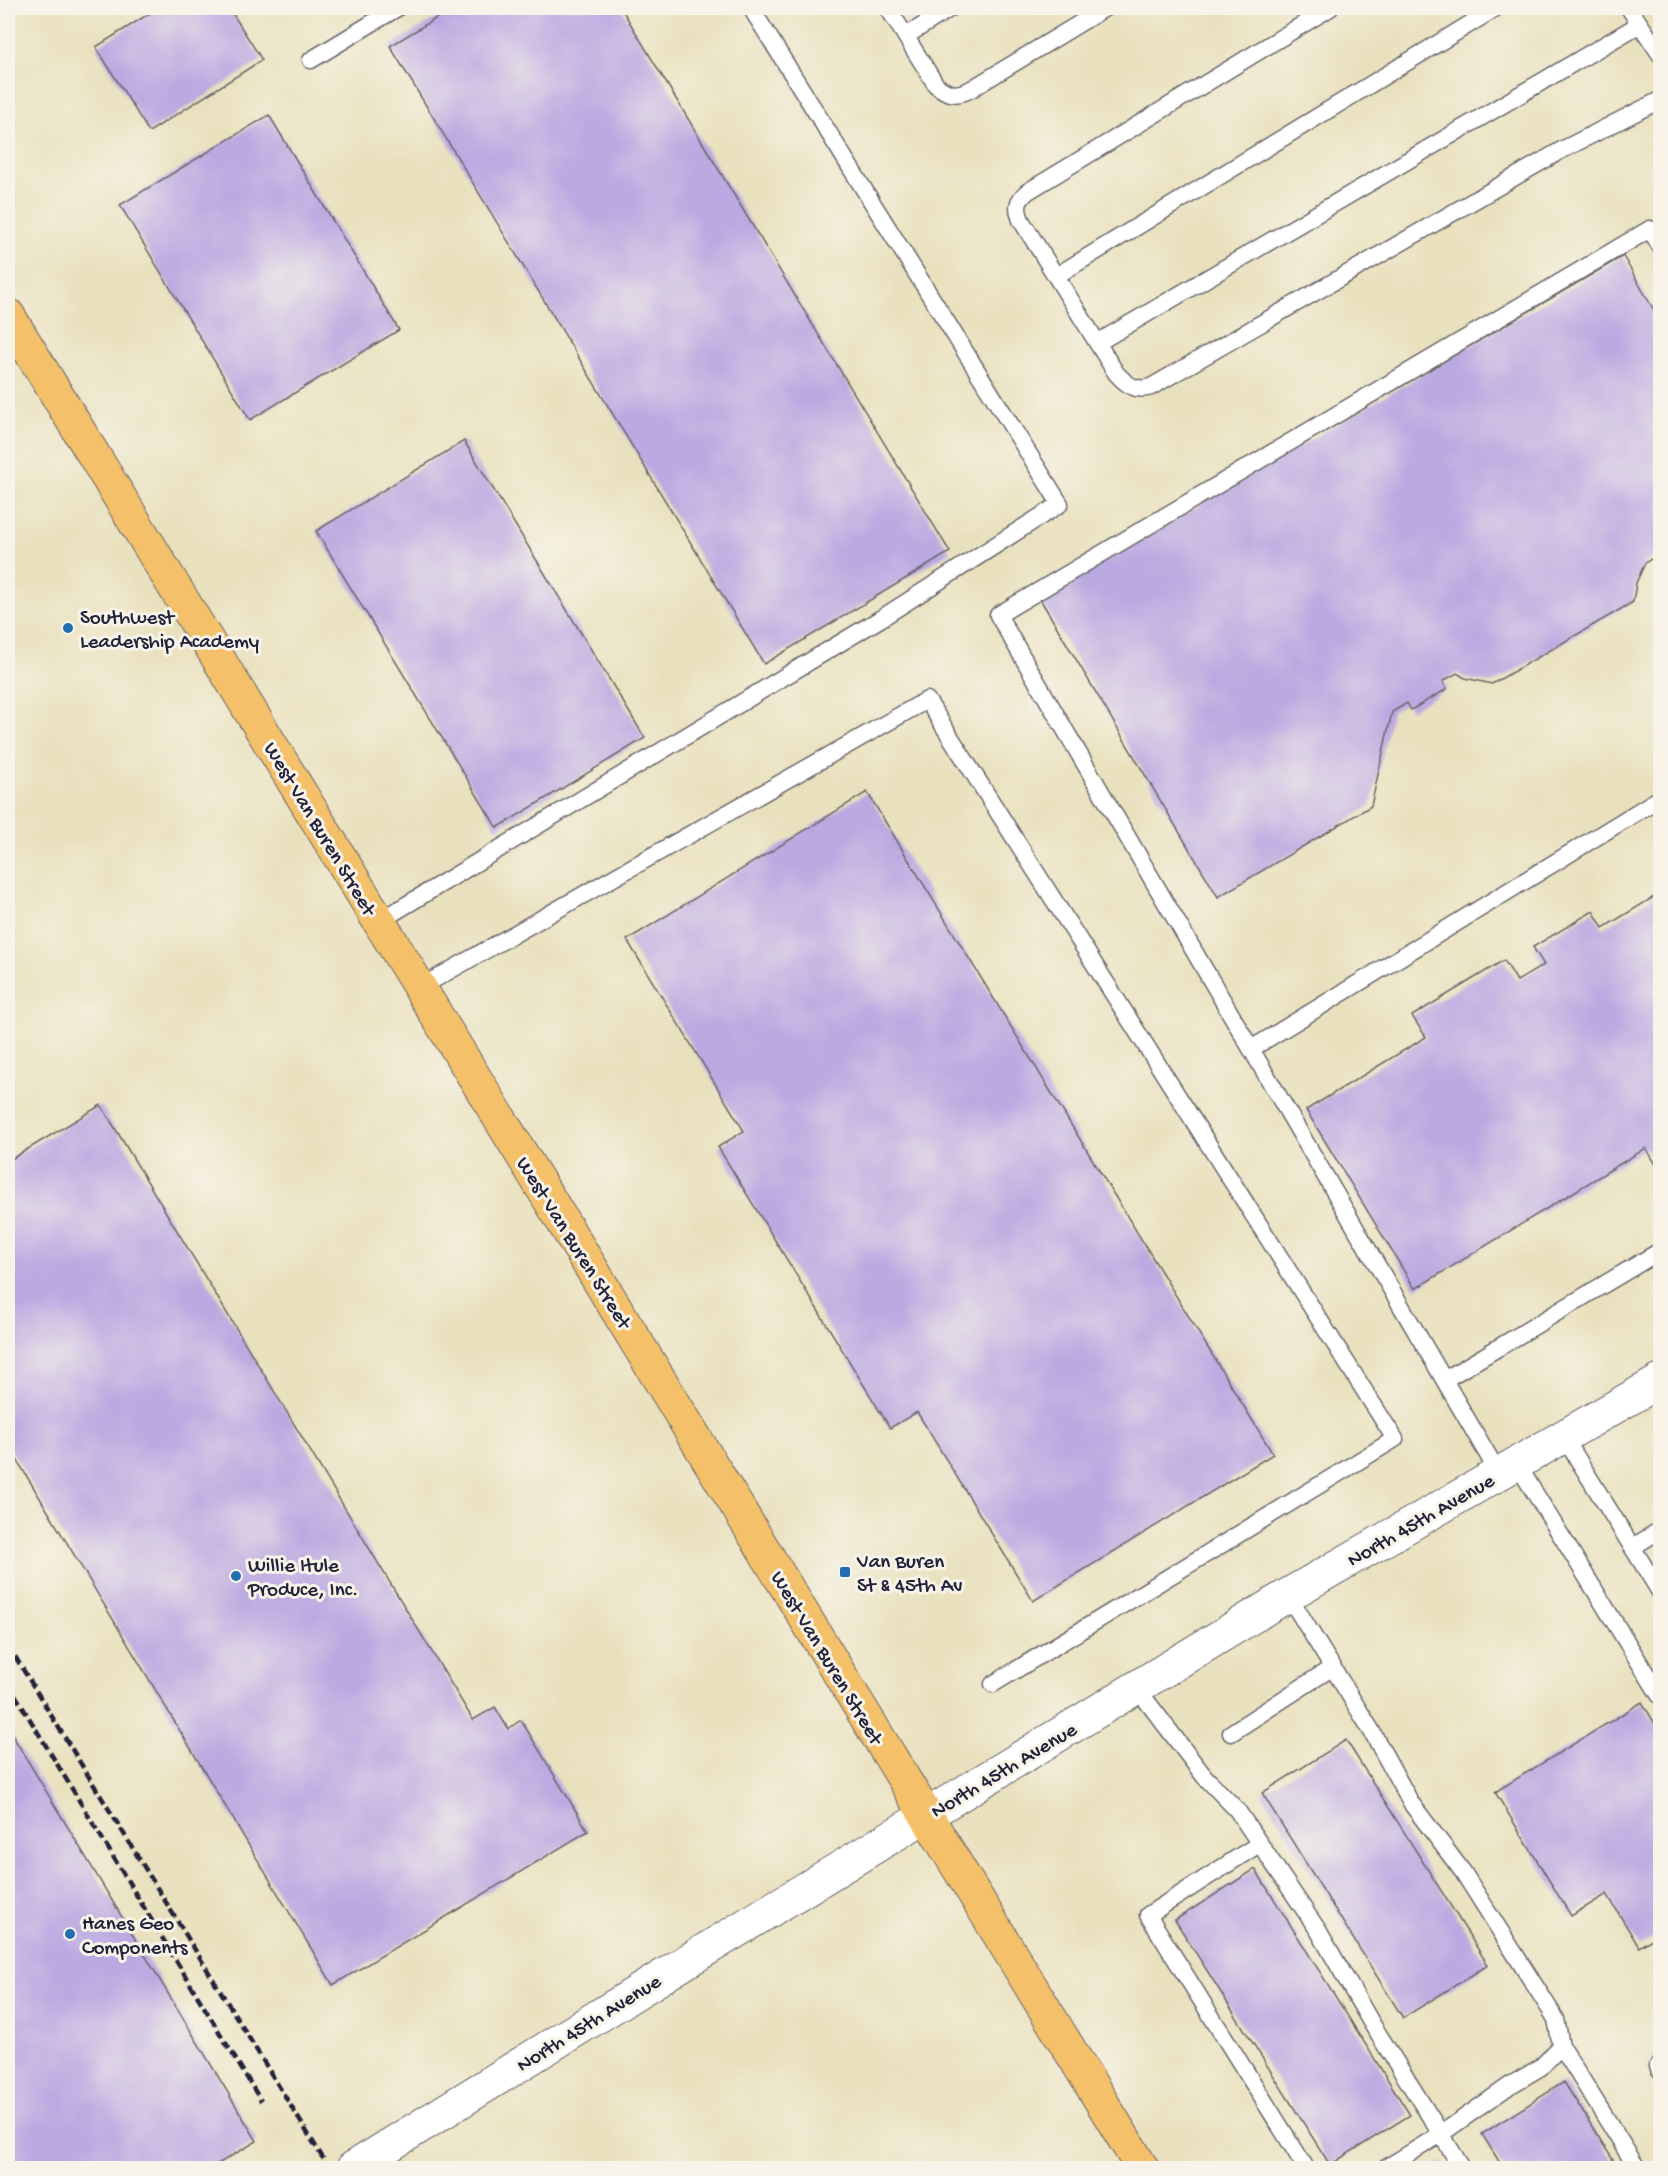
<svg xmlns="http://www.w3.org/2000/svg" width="1668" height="2176" viewBox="0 0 1668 2176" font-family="'Gochi Hand',sans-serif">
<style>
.building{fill:#bba9e1}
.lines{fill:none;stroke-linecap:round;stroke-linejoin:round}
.lane-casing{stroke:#686569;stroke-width:19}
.street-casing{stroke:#686569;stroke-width:35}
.primary-casing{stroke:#686569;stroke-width:35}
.lane{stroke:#fff;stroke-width:16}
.street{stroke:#fff;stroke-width:33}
.primary{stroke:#f4c16a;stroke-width:33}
.rail{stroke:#22223b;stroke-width:4.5;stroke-dasharray:9 4.5;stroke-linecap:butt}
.poi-dot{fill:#1f6fb2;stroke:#f7f3e8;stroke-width:2}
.labels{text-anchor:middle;stroke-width:6;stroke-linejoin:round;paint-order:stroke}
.poi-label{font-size:21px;fill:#22223b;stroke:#f7f3e8;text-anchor:start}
.street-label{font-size:21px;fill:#22223b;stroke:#f7f3e8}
</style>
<rect width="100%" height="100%" fill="#f7f3e8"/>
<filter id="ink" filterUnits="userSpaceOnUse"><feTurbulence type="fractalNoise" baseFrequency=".0167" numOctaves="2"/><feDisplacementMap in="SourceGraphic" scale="12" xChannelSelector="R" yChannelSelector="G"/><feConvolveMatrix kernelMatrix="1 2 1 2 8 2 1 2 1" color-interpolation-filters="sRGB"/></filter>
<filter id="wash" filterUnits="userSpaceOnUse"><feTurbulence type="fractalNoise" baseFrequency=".008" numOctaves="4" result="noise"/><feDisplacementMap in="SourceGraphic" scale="24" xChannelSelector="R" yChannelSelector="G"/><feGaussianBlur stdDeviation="1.35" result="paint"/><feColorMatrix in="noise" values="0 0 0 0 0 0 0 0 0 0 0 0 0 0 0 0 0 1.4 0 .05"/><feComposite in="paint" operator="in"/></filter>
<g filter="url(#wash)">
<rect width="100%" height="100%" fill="#e9e1be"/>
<g id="blocks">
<!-- building -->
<path class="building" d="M158,8H229L262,60L149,132L96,47Z
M453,8H621L950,552L764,664L390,46Z
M269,115L399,330L250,420L120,205Z
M1623,256L1660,321V553L1645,563L1636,583L1633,602L1492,684L1465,678L1457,673L1443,681L1447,689L1411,710L1407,703L1392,712L1371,806L1218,897L1040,599Z
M464,441L645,738L497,828L316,531Z
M867,792L1273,1454L1033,1601L917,1412L890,1428L718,1147L744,1131L627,940Z
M1657,895L1660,901V1171L1646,1148L1415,1289L1306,1110L1426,1037L1412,1016L1504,960L1517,981L1544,965L1533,947L1593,911L1603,928Z
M101,1105L473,1720L495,1707L508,1729L521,1720L588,1831L333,1985L8,1445V1161Z
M1642,1702L1660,1732V1934L1639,1947L1607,1894L1571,1916L1495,1792Z
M8,1728L257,2141L211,2168H8Z
M1346,1740L1488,1965L1403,2018L1262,1793Z
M1255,1869L1410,2115L1330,2165L1175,1920Z
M1564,2082L1618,2168H1503L1482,2134Z
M1442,2162L1446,2168H1431Z"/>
</g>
</g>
<g filter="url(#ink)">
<use href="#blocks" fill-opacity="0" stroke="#686569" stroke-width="1.5"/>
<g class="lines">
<!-- lane casing -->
<g class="lane-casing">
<path id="lane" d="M888,8L936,85C949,96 959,96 973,88L1105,8
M1330,8L1027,192C1017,201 1016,207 1021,220L1116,373C1126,384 1135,392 1151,387L1560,151L1660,100
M1629,8L1660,54
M906,36L951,8
M311,60L397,8
M1056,276L1496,8
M1097,343L1640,24
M378,922L880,619L1060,504L751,8
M419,988L927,700L1395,1439L993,1684
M1251,1049L1660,798
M1444,1380L1660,1251
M1564,1437L1660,1592
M1517,1464L1660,1696
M1499,1474L998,615L1650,229L1660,246
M1633,1547L1660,1530
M1136,1687L1204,1776L1237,1810L1318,1930L1372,2024L1441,2134L1509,2086L1541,2067L1561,2046L1556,2019L1463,1872L1411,1803L1371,1730L1288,1595
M1231,1733L1333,1667
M1259,1844L1148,1915L1306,2168
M1561,2046L1637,2168
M1660,2064L1658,2066L1660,2070
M1386,2168L1441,2134L1462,2168"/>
</g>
<!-- street casing -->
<g class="street-casing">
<path id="street" d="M353,2168L697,1955L1288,1595L1660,1381"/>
</g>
<!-- primary casing -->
<g class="primary-casing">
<path id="primary" d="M8,315L1142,2168"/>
</g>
<!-- lane -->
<use href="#lane" class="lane"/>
<!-- street -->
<use href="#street" class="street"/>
<!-- primary -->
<use href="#primary" class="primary"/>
<!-- rail -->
<path class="rail" d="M8,1645L329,2168
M8,1683L261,2101"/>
</g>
</g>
<!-- markers -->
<g class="poi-dot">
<circle cx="68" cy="628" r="6"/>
<rect x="839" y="1566" width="12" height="12" rx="3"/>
<circle cx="236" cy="1576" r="6"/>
<circle cx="70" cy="1934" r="6"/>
</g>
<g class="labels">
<!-- poi labels -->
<g class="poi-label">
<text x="80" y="623">Southwest<tspan x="80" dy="24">Leadership Academy</tspan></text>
<text x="857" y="1567">Van Buren<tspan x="857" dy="24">St &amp; 45th Av</tspan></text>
<text x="248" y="1571">Willie Itule<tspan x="248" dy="24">Produce, Inc.</tspan></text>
<text x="82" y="1929">Hanes Geo<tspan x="82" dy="24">Components</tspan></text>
</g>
<!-- street labels -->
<g class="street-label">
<text transform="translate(321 828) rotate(59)" y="7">West Van Buren Street</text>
<text transform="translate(575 1242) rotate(58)" y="7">West Van Buren Street</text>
<text transform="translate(1420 1519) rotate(-30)" y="7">North 45th Avenue</text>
<text transform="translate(828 1657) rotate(59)" y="7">West Van Buren Street</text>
<text transform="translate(1003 1769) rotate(-31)" y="7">North 45th Avenue</text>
<text transform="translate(588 2022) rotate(-32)" y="7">North 45th Avenue</text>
</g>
</g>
<!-- margin -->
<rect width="1668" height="2176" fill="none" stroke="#f7f3e8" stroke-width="30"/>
</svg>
